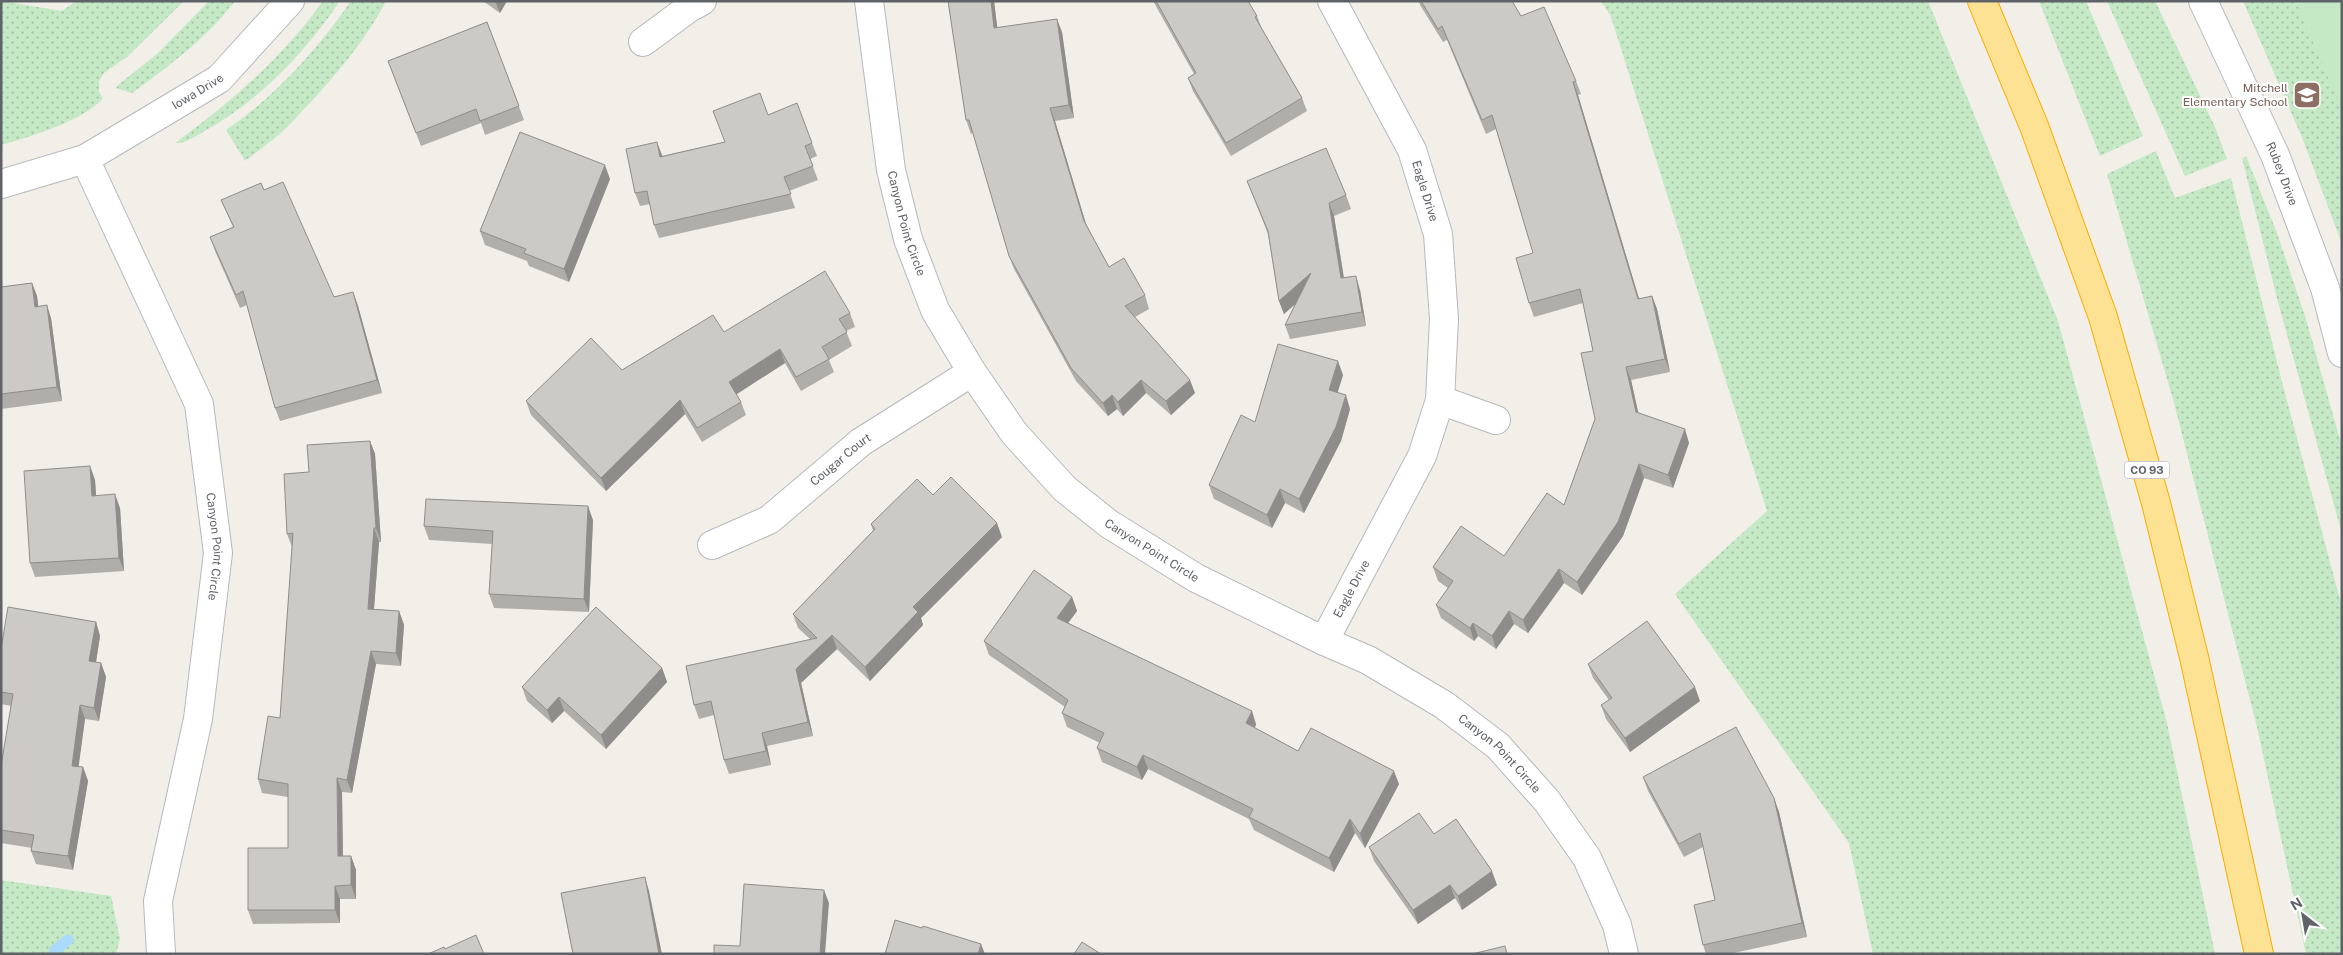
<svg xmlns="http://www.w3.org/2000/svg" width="2343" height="955" viewBox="0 0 2343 955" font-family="'Public Sans',sans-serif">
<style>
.grass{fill:url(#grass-dots)}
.pitch{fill:#c5e8c5}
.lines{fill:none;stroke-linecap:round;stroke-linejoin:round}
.stream{stroke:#aadaff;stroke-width:11}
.minor-casing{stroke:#b5b8bc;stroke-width:30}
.highway-casing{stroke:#f9ab00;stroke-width:30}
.minor{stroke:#fff;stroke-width:28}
.highway{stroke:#fde293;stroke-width:28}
.wall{fill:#afaea9}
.shaded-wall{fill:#8f8d8a}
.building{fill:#cccac5;stroke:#8f8d8a}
.labels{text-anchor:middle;stroke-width:4;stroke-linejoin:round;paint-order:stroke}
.shield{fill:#fff;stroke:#8f9295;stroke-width:1}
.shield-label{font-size:11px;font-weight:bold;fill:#5f6368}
.education-label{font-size:12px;fill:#785e54;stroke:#fff;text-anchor:end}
.street-label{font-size:12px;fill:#5f6368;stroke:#fff}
</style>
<defs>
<pattern id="grass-dots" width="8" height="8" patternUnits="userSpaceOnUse" patternTransform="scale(1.25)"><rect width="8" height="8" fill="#c5e8c5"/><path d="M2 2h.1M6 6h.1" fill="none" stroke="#a3c0a4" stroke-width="1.8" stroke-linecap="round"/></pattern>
</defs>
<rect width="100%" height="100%" fill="#f1efe8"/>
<!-- grass -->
<path class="grass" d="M1,1L62,11L76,1H184L127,57L104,73L99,81V92L103,98C87,119 28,138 1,145Z
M209,1H235C207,38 169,66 132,93L116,88L118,85L157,54Z
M323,1H340C303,55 260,100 203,132C194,137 185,144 175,143C231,102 282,58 323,1Z
M351,1H386C363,46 322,91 287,127C275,139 259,150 245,161L226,130C276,96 316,51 351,1Z
M1601,1H1928L2058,321L2167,723L2215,954H1873L1849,843L1675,594L1767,511L1611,17Z
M2039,1H2086L2143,136L2100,156Z
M2107,1H2155L2215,127L2227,159L2185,176Z
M2243,1H2342V244L2303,140Z
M2156,151L2175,198L2231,178L2282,382L2342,607V954H2306L2257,727L2173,399L2107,174Z
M2246,156L2277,233L2306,319L2342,447V534L2278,302L2242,158Z
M1,880L111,896L120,939L116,954H1Z"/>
<!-- pitch -->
<path class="pitch" d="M2296,1H2342V110L2300,12Z"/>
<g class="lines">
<!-- stream -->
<path class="stream" d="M54,954L55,950L68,940"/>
<!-- minor casing -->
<g class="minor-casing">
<g id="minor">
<path id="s1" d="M869,1L891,170L908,239L935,310L972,372L1014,433L1065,489L1109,524L1196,578L1324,641L1368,660L1444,705L1498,746L1547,801L1587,858L1617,925L1624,954"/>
<path id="s2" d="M2203,1L2275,155L2325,288L2342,353"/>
<path d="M643,42L689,8L702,1"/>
<path id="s3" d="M85,159L199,404L218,553L198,719L158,901L161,954"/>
<path id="s4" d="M1,184L85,159L219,79L290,1"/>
<path d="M1440,400L1496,420"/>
<path id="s5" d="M712,545L769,520L861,442L972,372"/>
<path id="s6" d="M1324,641L1422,456L1440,400L1444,319L1438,234L1412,150L1332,1"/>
</g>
</g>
<!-- highway casing -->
<g class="highway-casing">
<path id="highway" d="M1982,1L2034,126L2103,317L2156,503L2194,657L2259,954"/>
</g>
<!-- minor -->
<use href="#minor" class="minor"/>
<!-- highway -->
<use href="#highway" class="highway"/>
</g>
<!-- wall -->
<path class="wall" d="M483,1H507L500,13Z
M948,1H994L997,27L1062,32L1074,118L1055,121L1086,224L1109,267L1145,295L1149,309L1135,317L1195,393L1171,415L1146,393L1123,416L1117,409L1108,416L1076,381L1014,269L1009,256L973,133L971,134L966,120Z
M1153,1H1248L1257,16L1262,29L1302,98L1307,111L1231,156L1193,91L1188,78L1194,74Z
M1419,1H1512L1521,16L1576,81L1581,94L1578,95L1639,299L1652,296L1657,309L1670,372L1631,380L1638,412L1689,443L1673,488L1644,478L1623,536L1582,595L1564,583L1528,633L1514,624L1496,649L1478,636L1474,641L1441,618L1436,605L1448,588L1438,581L1433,567L1504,556L1564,505L1595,419L1593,351L1583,303L1534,317L1529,303L1533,253L1496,129L1486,134L1447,40L1443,42L1420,5Z
M487,22L524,120L485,135L481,123L421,146L388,61Z
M768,115L812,143L817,156L810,159L818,180L789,191L795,208L659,238L654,225L650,204L640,206L635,193L662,156L725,142Z
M610,179L569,282L529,266L527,261L485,245L480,231Z
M1247,181L1346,195L1351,209L1334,216L1344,278L1360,290L1366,326L1290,339L1285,325L1295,304L1284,314L1279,301L1268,234Z
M264,190L334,297L353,292L358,306L382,393L280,421L275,408L247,305L240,308L215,251L210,237L233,227L221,200Z
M32,283L37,296L38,306L51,318L62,401L1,409V287Z
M850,313L855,327L846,331L852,346L829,360L834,372L801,391L785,363L736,394L741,402L746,415L702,442L685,414L606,491L531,415L526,401L622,370L724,332Z
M1343,375L1337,393L1350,409L1341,441L1304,513L1285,503L1272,528L1214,499L1209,485L1255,422Z
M370,441L375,454L381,542H379L374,609L399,611L404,625L401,666L376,664L352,793L342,792L343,856H351L356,870V899H340V923L253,924L248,910L288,848V797L262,793L258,779L280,718L292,547L287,534L309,472Z
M90,466L95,480L96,496L120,508L124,571L35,577L30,563Z
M933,495L1002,537L921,618L923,625L870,681L837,649L801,683L813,736L767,746L771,765L729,774L724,760L714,715L699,719L694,705L810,639L798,628L793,614L873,531L871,524Z
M593,520L589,612L494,608L489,594L492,544L429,540L424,526Z
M1072,597L1077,611L1068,623L1256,724L1255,728L1298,751L1399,784L1365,848L1355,833L1334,872L1254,830L1249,819L1148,769L1142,780L1102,762L1097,748L1100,743L1067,727L1062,713L1065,707L989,655L984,641Z
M96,622L100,636L96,662L101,663L106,677L99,721L85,719L78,767H83L88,781L73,870L36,864L31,851L32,848L1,843V766L11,706L1,704V649Z
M1588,664L1700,701L1630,752L1606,719L1601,705L1609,700L1593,678Z
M662,668L667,682L606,749L564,711L552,723L527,701L522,687Z
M1643,777L1774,798L1779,812L1807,937L1729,954H1706L1703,945L1715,900L1703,847L1684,857L1648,791Z
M1434,834L1497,885L1462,910L1455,898L1418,924L1374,861L1369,847Z"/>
<!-- shaded-wall -->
<path class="shaded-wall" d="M495,1H507L500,13Z
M991,1H994L999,41L994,28Z
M1057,19L1062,32L1074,118L1069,105Z
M1573,82L1578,95L1643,312L1638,299Z
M1050,108L1055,121L1089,234L1084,221Z
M657,142L662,155L665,170L660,157Z
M605,165L610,179L569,282L564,269Z
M1329,203L1334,216L1346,292L1341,278Z
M1311,273L1316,286L1284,314L1279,301Z
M1356,276L1360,290L1366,326L1362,312Z
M32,283L37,296L40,320L35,307Z
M353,292L358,306L382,393L377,380Z
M1652,296L1657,309L1670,372L1665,359Z
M47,305L51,318L62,401L57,387Z
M780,349L785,363L734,396L729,382Z
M1338,361L1343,375L1334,404L1329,390Z
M1626,367L1631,380L1641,425L1636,412Z
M1141,380L1146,393L1123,416L1118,402Z
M1190,380L1195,393L1171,415L1166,401Z
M1112,395L1117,409L1108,416L1103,403Z
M1346,395L1350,409L1341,441L1304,513L1299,499Z
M680,400L685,414L606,491L601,478Z
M1685,429L1689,443L1673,488L1668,475Z
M370,441L375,454L381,542L376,528Z
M1639,464L1644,478L1623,536L1582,595L1577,582Z
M90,466L95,480L97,510L92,496Z
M1280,489L1285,503L1272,528L1267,515Z
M115,494L120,508L124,571L119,558Z
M588,506L593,520L589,612L584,599Z
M997,523L1002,537L921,618L923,625L870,681L865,667L913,607Z
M374,528L379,542L373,622L368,609Z
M1559,569L1564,583L1528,633L1523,620Z
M1072,597L1077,611L1062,631L1057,618Z
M399,611L404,625L401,666L396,653Z
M1509,611L1514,624L1496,649L1492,636Z
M96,622L100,636L94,675L89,661Z
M1473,623L1478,636L1474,641L1470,628Z
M832,635L837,649L801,683L813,736L808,722L796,669Z
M371,651L376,664L352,793L347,780Z
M101,663L106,677L99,721L94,708Z
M662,668L667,682L606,749L601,735Z
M1695,687L1700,701L1630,752L1625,738Z
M559,697L564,711L552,723L547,710Z
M80,705L85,719L77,779L72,766Z
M1252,711L1256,724L1251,737L1246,723Z
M762,733L767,746L771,765L766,751Z
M1143,755L1148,769L1142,780L1137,767Z
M83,767L88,781L73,870L68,856Z
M1394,771L1399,784L1365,848L1360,834Z
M337,778L342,792L343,869L338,856Z
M1774,798L1779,812L1807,937L1802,923Z
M1350,819L1355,833L1334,872L1329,858Z
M351,856L356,870V899L351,885Z
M1492,871L1497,885L1462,910L1458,896Z
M645,877L649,891L662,954H659Z
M1450,885L1455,898L1418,924L1413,910Z
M335,886L340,899V923L335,910Z
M824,890L829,903L825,954H820Z
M981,944L985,954H978Z"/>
<!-- building -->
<path class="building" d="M948,1H991L994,28L1057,19L1069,105L1050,108L1084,221L1109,267L1124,258L1145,295L1125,306L1190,380L1166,401L1141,380L1118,402L1112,395L1103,403L1071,368L1009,256L969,120H966Z
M1156,1H1248L1257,16L1255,17L1302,98L1226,143L1188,78L1196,73Z
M1421,1H1512L1521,16L1544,7L1576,81L1573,82L1638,299L1652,296L1665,359L1626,367L1636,412L1685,429L1668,475L1639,464L1618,522L1577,582L1559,569L1523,620L1509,611L1492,636L1473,623L1470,628L1436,605L1453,581L1433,567L1461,526L1504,556L1547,493L1564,505L1595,419L1581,353L1593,351L1580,289L1529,303L1516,258L1533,253L1492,115L1482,120L1442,26L1438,29Z
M487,22L519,106L480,121L476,109L416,133L388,61Z
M760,93L768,115L797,103L812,143L805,146L813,166L784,177L791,194L654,225L647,191L635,193L626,149L657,142L660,157L725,142L713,111Z
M520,132L605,165L564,269L524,253L526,249L480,231Z
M1326,148L1346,195L1329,203L1341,278L1356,276L1362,312L1285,325L1311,273L1279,301L1268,231L1247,181Z
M283,182L334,297L353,292L377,380L275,408L243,291L236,295L210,237L234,227L221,200L261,183L264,190Z
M825,271L850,313L839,319L847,332L822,347L829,359L796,377L780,349L729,382L741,402L697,428L680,400L601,478L526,401L591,338L622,370L713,315L724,332Z
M32,283L35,307L47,305L57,387L1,394V287Z
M1278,344L1338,361L1329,390L1346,395L1336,427L1299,499L1280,489L1267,515L1209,485L1241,415L1255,422Z
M370,441L376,528H374L368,609L399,611L396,653L371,651L347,780L337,778L338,856H351V885L335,886V910H248V848H288V784L258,779L268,716L280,718L293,533L287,534L284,474L309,472L307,445Z
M90,466L92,496L115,494L119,558L30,563L24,471Z
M951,477L997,523L913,607L918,612L865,667L832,635L796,669L808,722L762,733L766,751L724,760L711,701L694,705L686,666L817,638L793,614L875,529L871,524L917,479L933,495Z
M426,499L588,506L584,599L489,594L493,531L424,526Z
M1034,570L1072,597L1057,618L1252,711L1246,723L1298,751L1311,728L1394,771L1360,834L1350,819L1329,858L1249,817L1253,809L1143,755L1137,767L1097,748L1104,733L1062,713L1068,700L984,641Z
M8,607L96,622L89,661L101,663L94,708L80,705L72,766L83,767L68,856L31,851L34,835L1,830V766L13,694L1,692V649Z
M596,607L662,668L601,735L559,697L547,710L522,687Z
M1647,621L1695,687L1625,738L1601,705L1612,698L1588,664Z
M1736,727L1774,798L1802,923L1703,945L1694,905L1715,900L1700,833L1679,844L1643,777Z
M1419,813L1434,834L1456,819L1492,871L1458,896L1450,885L1413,910L1369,847Z
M645,877L659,954H573L561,893Z
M744,884L824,890L820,954H714V945L740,946Z
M895,920L922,928L923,926L981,944L978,954H885Z
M476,935L484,954H428L444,947L445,949Z
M1082,942L1101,954H1074Z
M1505,946L1507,954H1472Z"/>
<!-- icons -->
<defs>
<g id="school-square" transform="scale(1.4375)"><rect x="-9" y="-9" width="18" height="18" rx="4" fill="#8d6e63" stroke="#fff"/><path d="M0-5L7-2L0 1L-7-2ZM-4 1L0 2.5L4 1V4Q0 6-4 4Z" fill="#fff"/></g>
</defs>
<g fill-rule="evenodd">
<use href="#school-square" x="2307" y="95"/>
</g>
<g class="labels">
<!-- shield labels -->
<rect class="shield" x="2124.5" y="461.5" width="45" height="17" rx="4"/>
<g class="shield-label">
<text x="2147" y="474">CO 93</text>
</g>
<!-- education labels -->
<g class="education-label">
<text x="2288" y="92">Mitchell<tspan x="2288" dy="14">Elementary School</tspan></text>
</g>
<!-- street labels -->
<g class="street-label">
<text dy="4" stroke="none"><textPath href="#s4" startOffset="219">Iowa Drive</textPath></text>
<text dy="4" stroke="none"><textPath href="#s2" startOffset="190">Rubey Drive</textPath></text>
<text transform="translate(1425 191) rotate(73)" y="4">Eagle Drive</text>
<text dy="4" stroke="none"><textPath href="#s1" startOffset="226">Canyon Point Circle</textPath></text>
<text dy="4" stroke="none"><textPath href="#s5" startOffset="156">Cougar Court</textPath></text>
<text dy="4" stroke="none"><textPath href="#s3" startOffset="414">Canyon Point Circle</textPath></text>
<text dy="4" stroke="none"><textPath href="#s1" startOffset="646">Canyon Point Circle</textPath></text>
<text dy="4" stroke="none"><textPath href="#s6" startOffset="59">Eagle Drive</textPath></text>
<text dy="4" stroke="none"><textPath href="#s1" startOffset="1051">Canyon Point Circle</textPath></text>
</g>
</g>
<!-- border -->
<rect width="2343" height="955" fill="none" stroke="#5f6368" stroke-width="5"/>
<!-- north arrow -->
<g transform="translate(2303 915) rotate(329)" stroke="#ffffff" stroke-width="4" paint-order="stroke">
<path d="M0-4L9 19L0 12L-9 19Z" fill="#5f6368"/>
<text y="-8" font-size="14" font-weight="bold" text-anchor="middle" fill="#5f6368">N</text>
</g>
</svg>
